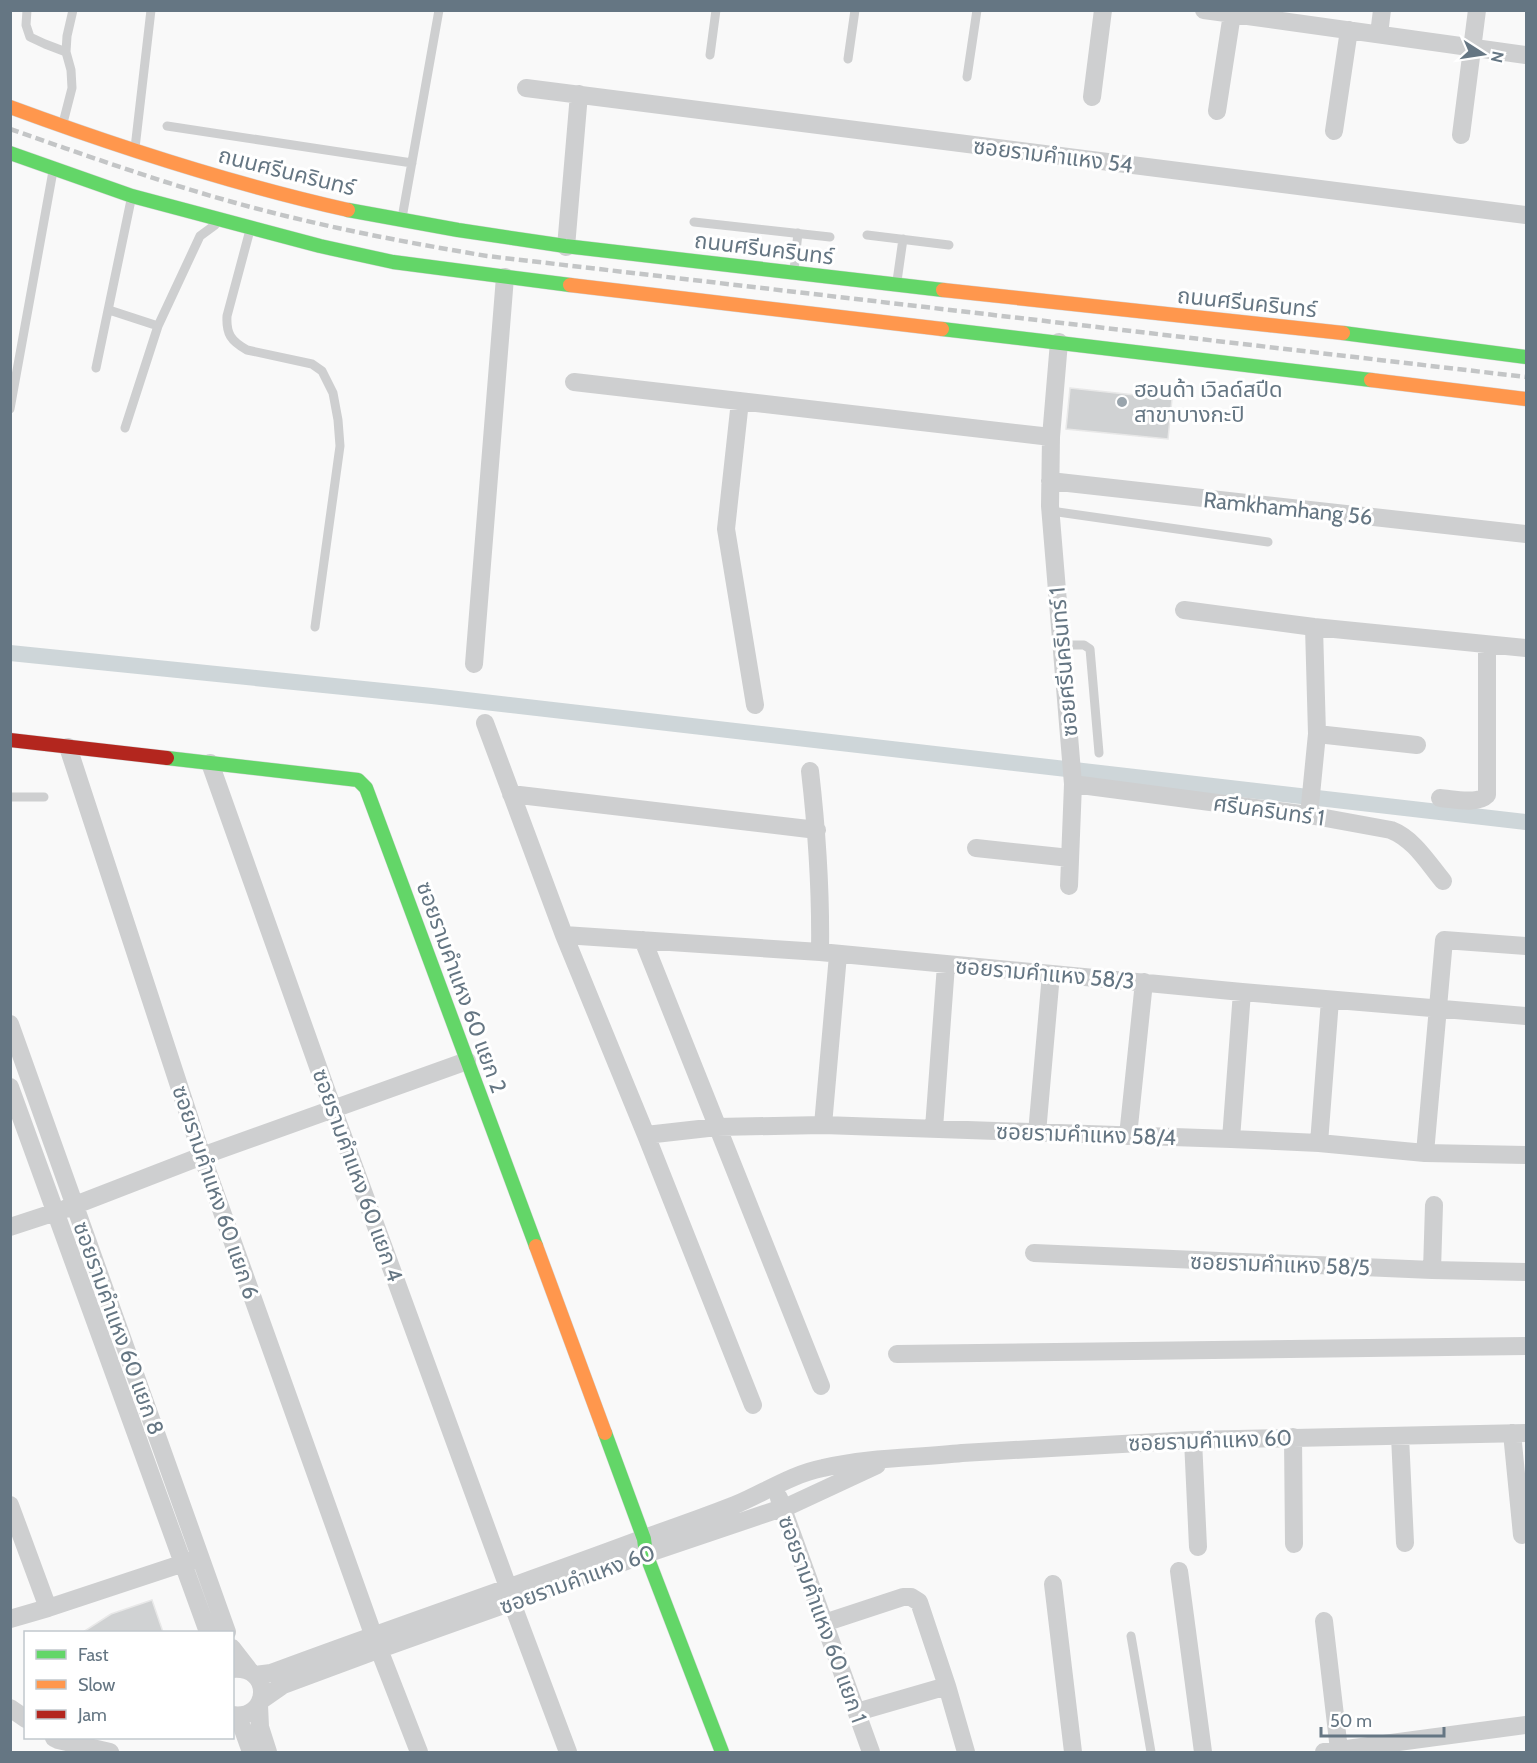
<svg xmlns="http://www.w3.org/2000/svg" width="1537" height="1763" viewBox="0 0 1537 1763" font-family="Cabin,'Noto Sans Thai',sans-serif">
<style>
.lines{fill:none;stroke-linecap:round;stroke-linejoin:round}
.canal{stroke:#ced6d9;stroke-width:16}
.building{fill:#d0d2d3;stroke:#e8e8e8;stroke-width:1.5}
.fast-casing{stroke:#d5d6d7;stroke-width:15}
.slow-casing{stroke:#d5d6d7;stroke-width:15}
.jam-casing{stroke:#d5d6d7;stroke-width:15}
.lane{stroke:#cecfd0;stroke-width:9}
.street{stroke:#cecfd0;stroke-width:18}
.fast{stroke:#63d668;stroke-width:14}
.slow{stroke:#ff974d;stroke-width:14}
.jam{stroke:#b3261e;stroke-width:14}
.rail{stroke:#c3c5c6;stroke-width:4.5;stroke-dasharray:9 4.5;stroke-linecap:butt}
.poi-dot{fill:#99a4ac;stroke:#fff;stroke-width:2}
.labels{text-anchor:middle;stroke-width:6;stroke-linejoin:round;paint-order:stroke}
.street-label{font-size:22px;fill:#657683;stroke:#fff}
.poi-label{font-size:22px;fill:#657683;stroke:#fff;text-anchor:start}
</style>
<rect width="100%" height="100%" fill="#f9f9f9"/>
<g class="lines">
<!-- canal -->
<path class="canal" d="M10,653L432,696L1526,822"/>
</g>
<!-- building -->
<path class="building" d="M1070,388L1172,399L1168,439L1066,429Z
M152,1600L163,1632H83L111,1614Z"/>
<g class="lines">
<!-- fast casing -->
<g class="fast-casing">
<path id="fast" d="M10,153L132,196L320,246L393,262L570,285
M348,210L458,230L565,246L943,290
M942,329L1371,380
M1343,333L1526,357
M167,758L358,780L366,788L536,1246
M605,1433L644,1539L646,1554L722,1752"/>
</g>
<!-- slow casing -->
<g class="slow-casing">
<path id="slow" d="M10,107C121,148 232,184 348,210
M570,285L942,329
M943,290L1343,333
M1371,380L1526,399
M536,1246L605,1433"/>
</g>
<!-- jam casing -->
<g class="jam-casing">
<path id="jam" d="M10,740L167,758"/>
</g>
<!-- lane -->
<path class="lane" d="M27,10L26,25L30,37L45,44L66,52
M710,55L716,10
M848,59L855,10
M967,77L977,10
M63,123L72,88L71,70L66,52L67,36L73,10
M167,126L412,163
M135,148L151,10
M402,218L439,10
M694,222L830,237
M250,230L227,316C226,334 231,341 247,350L312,364L322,371L333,393L338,420L340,446L315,627
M867,235L949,245
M794,270L798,233
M897,281L903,239
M109,310L158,326
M96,368L131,200
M10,409L53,171
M125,428L158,326L200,236L215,225
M1051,511L1268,542
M1061,645H1084L1090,649L1099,753
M10,797H44
M1131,1636L1151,1752"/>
<!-- street -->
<path class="street" d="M1204,10L1526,55
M1379,34L1382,10
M526,88L1526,215
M1092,97L1103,10
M1217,111L1232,14
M1334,131L1349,30
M1461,135L1477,10
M566,247L579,94
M1059,342L1051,437L1050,506L1073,784L1069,886
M574,382L1051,437
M740,401L726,529L755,705
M1050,481L1526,534
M1184,610L1314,627L1526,648
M474,664L505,277
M485,723L564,935L646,1135L753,1405
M1317,734L1417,745
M68,747L202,1156L373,1634L419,1752
M210,763L333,1109L508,1587L512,1603L568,1752
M810,771C817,832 821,891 820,952
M1073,784L1309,815L1391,830C1414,839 1428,863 1443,881
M511,794L817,830
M1440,798C1454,799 1477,805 1487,795V645
M1309,815L1317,734L1314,627
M976,848L1070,858
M564,935L820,952L1242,992L1526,1016
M643,940L821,1386
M10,1024L227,1632
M10,1087L208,1632
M823,1125L838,955
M934,1128L946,965
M1037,1133L1051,974
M646,1135L717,1127L823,1125L1231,1139L1319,1143L1425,1153L1526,1155
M1128,1136L1144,982
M1231,1139L1242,992
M1319,1143L1330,1000
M1425,1153L1444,940L1526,946
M10,1227L65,1209L202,1156L467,1061
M1034,1253L1432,1270L1526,1272
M1432,1270L1434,1205
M897,1354L1526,1346
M1512,1433L1522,1535
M1400,1436L1405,1543
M1293,1437L1294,1544
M1193,1440L1198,1547
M779,1498L871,1752
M10,1505L48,1608
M1179,1571L1203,1752
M1053,1584L1073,1752
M10,1619L48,1608L193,1560
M1324,1621L1339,1750
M824,1623L903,1597H911L919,1602L947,1686L966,1752
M232,1648L249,1670
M232,1669C274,1665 270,1721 232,1715
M255,1675L271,1673C397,1626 525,1583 650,1536C679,1526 707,1516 735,1505C764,1493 792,1474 823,1468C869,1457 916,1458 962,1453L1193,1440L1526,1433
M260,1701L283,1685L380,1649L646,1554L791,1505L877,1465
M259,1705L260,1727L268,1752
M10,1708L26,1719
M857,1712L947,1686
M232,1716L241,1724L251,1752
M54,1738L58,1740L110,1752
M1324,1752L1526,1725"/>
<!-- fast -->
<use href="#fast" class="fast"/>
<!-- slow -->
<use href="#slow" class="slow"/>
<!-- jam -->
<use href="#jam" class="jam"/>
<!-- rail -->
<path class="rail" d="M10,129C85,155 160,182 236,203C319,226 403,242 487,256L1526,377"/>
</g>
<!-- markers -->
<circle class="poi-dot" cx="1122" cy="402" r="6"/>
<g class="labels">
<!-- street labels -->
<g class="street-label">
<text transform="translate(1053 155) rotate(7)" y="8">ซอยรามคำแหง 54</text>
<text transform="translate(287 171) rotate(14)" y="8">ถนนศรีนครินทร์</text>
<text transform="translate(764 248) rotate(7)" y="8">ถนนศรีนครินทร์</text>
<text transform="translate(1247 302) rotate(6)" y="8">ถนนศรีนครินทร์</text>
<text transform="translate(1288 508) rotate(6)" y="8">Ramkhamhang 56</text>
<text transform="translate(1063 662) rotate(-95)" y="8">ซอยศรีนครินทร์ 1</text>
<text transform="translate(1269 810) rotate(8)" y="8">ศรีนครินทร์ 1</text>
<text transform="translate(1045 973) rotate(5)" y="8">ซอยรามคำแหง 58/3</text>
<text transform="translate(462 987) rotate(70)" y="8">ซอยรามคำแหง 60 แยก 2</text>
<text transform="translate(1086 1134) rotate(2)" y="8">ซอยรามคำแหง 58/4</text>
<text transform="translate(358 1175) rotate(70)" y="8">ซอยรามคำแหง 60 แยก 4</text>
<text transform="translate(216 1192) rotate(71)" y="8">ซอยรามคำแหง 60 แยก 6</text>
<text transform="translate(1280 1264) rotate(2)" y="8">ซอยรามคำแหง 58/5</text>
<text transform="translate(119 1328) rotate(70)" y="8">ซอยรามคำแหง 60 แยก 8</text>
<text transform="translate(1210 1440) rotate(-2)" y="8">ซอยรามคำแหง 60</text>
<text transform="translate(577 1579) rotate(-20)" y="8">ซอยรามคำแหง 60</text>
<text transform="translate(823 1619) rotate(70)" y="8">ซอยรามคำแหง 60 แยก 1</text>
</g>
<!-- poi labels -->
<g class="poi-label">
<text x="1134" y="397">ฮอนด้า เวิลด์สปีด<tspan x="1134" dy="25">สาขาบางกะปิ</tspan></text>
</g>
</g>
<!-- border -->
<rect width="1537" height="1763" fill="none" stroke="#657683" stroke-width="24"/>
<!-- legend -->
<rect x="24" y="1631" width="210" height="108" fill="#ffffff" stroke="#c1c8cd" stroke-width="1.5"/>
<rect x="36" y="1650" width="30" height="9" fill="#63d668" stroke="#c1c8cd" stroke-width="1.5"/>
<text x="78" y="1661" font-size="18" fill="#657683">Fast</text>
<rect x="36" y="1680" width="30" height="9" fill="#ff974d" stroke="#c1c8cd" stroke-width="1.5"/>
<text x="78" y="1691" font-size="18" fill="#657683">Slow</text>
<rect x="36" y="1710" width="30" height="9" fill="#b3261e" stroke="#c1c8cd" stroke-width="1.5"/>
<text x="78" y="1721" font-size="18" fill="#657683">Jam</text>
<!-- north arrow -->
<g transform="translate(1483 54) rotate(102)" stroke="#ffffff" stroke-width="4.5" paint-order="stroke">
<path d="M0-4.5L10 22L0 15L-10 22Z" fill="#657683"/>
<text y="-9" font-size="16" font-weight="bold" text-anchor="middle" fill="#657683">N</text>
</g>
<!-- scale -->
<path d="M1321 1727v9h123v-9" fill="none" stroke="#657683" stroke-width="3"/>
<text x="1330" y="1727" font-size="18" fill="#657683" stroke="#ffffff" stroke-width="4.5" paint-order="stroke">50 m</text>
</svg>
